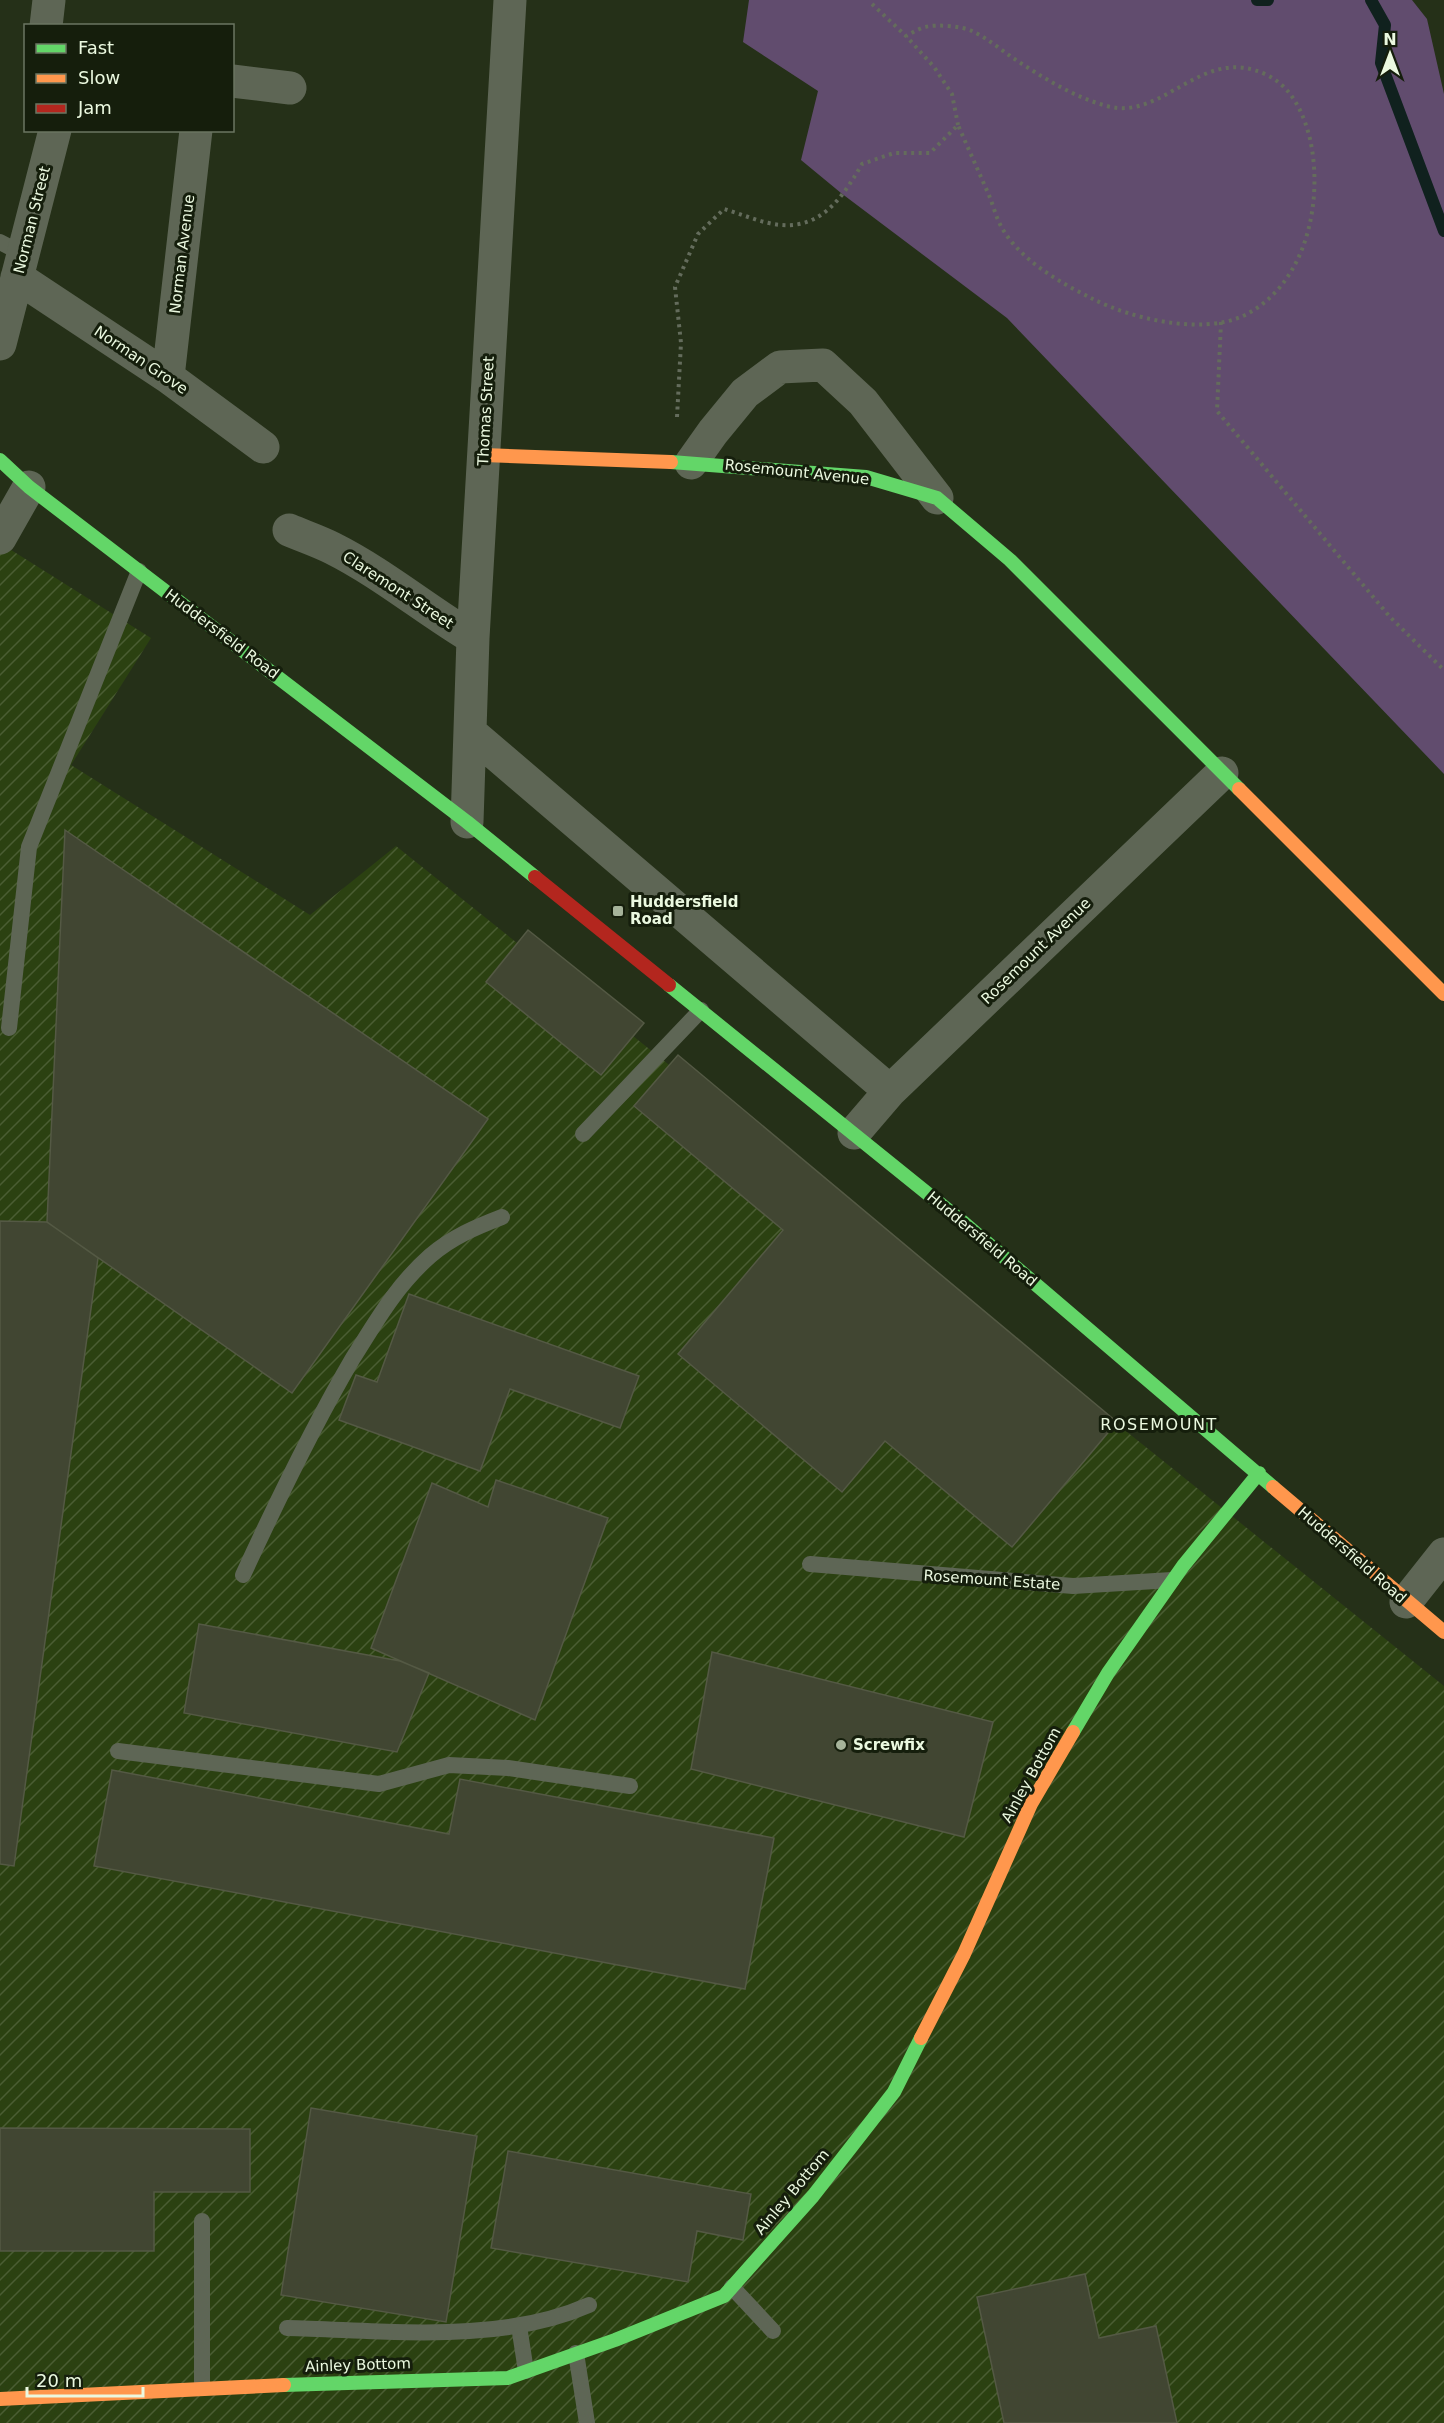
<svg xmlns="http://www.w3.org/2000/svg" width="1444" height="2423" viewBox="0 0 1444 2423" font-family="'DejaVu Sans',sans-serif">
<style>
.industrial{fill:url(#industrial-furrows)}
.green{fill:#614c6e}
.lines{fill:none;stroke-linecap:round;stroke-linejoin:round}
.stream{stroke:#10211e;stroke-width:12}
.building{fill:#414632;stroke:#545944;stroke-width:1.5}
.path{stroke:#646c5c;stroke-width:4;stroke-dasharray:3 4.5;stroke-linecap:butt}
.lane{stroke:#5e6655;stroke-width:16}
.street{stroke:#5e6655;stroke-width:33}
.fast{stroke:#63d668;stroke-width:14}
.slow{stroke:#ff974d;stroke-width:14}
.jam{stroke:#b3261e;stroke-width:14}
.poi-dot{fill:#a6b39a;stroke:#151e0c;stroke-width:2}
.labels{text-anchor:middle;stroke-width:6;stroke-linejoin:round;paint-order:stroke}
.street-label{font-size:15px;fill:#ebf9e0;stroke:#151e0c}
.poi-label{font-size:15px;font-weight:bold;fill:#ebf9e0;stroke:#151e0c;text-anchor:start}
.neighbourhood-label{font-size:16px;letter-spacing:1.5px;fill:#ebf9e0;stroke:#151e0c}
</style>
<defs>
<pattern id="industrial-furrows" width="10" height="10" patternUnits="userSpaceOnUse" patternTransform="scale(1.5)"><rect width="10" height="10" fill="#2b4111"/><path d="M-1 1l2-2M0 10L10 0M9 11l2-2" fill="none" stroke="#4a5d33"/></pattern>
</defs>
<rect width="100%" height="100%" fill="#253018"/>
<!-- industrial -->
<path class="industrial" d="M0,543L151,638L71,765L310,915L396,846L1444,1686V2423H0Z"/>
<!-- green -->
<path class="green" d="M749,0H1412L1427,19L1444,94V774L1007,318L841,193L801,160L818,91L743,42Z"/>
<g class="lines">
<!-- stream -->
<path class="stream" d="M1257,0H1268
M1371,0L1385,25L1381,63L1444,231"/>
</g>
<!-- building -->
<path class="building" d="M65,830L488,1119L292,1393L47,1222Z
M528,930L644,1023L601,1075L486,982Z
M678,1055L1117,1422L1012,1547L885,1441L842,1492L678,1354L783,1230L634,1106Z
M0,1221L47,1222L98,1258L14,1866L0,1864Z
M409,1294L639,1376L620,1428L510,1389L480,1471L339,1420L356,1375L377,1382Z
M496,1480L608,1518L535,1720L371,1648L432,1483L488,1507Z
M199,1624L400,1661L429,1673L397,1752L184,1713Z
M712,1652L993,1722L964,1837L691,1769Z
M112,1770L449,1834L460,1779L774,1838L745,1989L94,1866Z
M311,2108L477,2136L446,2322L281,2295Z
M0,2128L250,2129V2192H154V2251H0Z
M508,2151L751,2194L743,2240L697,2231L688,2282L491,2248Z
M1085,2274L1099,2338L1156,2326L1177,2423H1004L977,2297Z"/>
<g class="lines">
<!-- path -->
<path class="path" d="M872,4L906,36
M1221,322L1217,411L1390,617L1444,670
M677,417L681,343L675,287L698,234L724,209C742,214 763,224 782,225C823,228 844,195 862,164L894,153H930L958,125C968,148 978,170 988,193C993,204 996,218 1002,228C1021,261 1061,283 1093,299C1132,319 1201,335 1243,316C1306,286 1324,202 1310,139C1304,114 1292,87 1267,75C1202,43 1164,122 1107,106C1073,97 1042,77 1013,58C1000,49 987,38 972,31C961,26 937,24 925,27C918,29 912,33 906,36L934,67L952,94L958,125"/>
<!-- lane -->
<path class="lane" d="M0,242L23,254
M9,1028L29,847L139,571
M583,1134L701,1010
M810,1564L1073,1586L1172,1580
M243,1575C277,1501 312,1428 353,1358C377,1320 396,1286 430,1256C452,1237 476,1227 502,1217
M118,1751L379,1784L449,1765L508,1768L630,1786
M202,2221V2388
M732,2287L773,2331
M519,2326L526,2371
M287,2328C385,2330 498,2345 589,2305
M576,2353L587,2423"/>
<!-- street -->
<path class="street" d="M46,26L49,0
M232,81L290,88
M17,277L168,377L263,447
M0,344L55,130
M168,377L196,130
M691,463L713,432L745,393L780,367L823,365L863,402L937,498
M289,530C303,536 318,541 332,548C382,573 426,610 473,638
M0,538L29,487
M470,732L890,1091
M467,822L473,638L510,0
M854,1133L890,1091L1222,773
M1406,1602L1444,1554"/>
<!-- fast -->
<path class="fast" d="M0,460L29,487L467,822L535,877
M671,462L866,477L937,498L1010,560L1239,789
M669,985L964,1223L1273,1487
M1073,1732L1108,1673L1183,1566L1259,1473
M284,2385L508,2378L615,2340L724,2296L813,2196L894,2092L921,2038"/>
<!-- slow -->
<path class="slow" d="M484,455L671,462
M1239,789L1444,994
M1273,1487L1444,1632
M921,2038L964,1954L1031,1804L1073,1732
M0,2399L284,2385"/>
<!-- jam -->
<path class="jam" d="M535,877L669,985"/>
</g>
<!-- markers -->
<g class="poi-dot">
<rect x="612" y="905" width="12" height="12" rx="3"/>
<circle cx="841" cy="1745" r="6"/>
</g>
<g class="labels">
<!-- street labels -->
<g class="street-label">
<text transform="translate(32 220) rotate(-76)" y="5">Norman Street</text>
<text transform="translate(182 254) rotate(-83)" y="5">Norman Avenue</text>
<text transform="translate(141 360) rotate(34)" y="5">Norman Grove</text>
<text transform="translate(486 411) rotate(-87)" y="5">Thomas Street</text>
<text transform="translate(797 472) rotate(6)" y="5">Rosemount Avenue</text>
<text transform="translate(398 590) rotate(33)" y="5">Claremont Street</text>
<text transform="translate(222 634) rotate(37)" y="5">Huddersfield Road</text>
<text transform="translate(1036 951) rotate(-44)" y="5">Rosemount Avenue</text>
<text transform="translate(982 1239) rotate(40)" y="5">Huddersfield Road</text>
<text transform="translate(1352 1555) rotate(41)" y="5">Huddersfield Road</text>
<text transform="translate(992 1580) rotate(4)" y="5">Rosemount Estate</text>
<text transform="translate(1031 1775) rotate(-61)" y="5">Ainley Bottom</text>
<text transform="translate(792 2192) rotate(-50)" y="5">Ainley Bottom</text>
<text transform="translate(358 2365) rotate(-2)" y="5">Ainley Bottom</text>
</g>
<!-- poi labels -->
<g class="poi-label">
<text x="630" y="907">Huddersfield<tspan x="630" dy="17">Road</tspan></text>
<text x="853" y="1750">Screwfix</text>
</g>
<!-- neighbourhood labels -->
<g class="neighbourhood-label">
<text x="1159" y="1430">ROSEMOUNT</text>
</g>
</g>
<!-- legend -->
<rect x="24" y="24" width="210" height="108" fill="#151e0c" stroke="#6b7661" stroke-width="1.5"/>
<rect x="36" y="44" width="30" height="9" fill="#63d668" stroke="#6b7661" stroke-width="1.5"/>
<text x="78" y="54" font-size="18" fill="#ebf9e0">Fast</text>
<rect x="36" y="74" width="30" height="9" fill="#ff974d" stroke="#6b7661" stroke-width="1.5"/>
<text x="78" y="84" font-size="18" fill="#ebf9e0">Slow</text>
<rect x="36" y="104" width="30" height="9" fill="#b3261e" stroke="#6b7661" stroke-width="1.5"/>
<text x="78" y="114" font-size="18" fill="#ebf9e0">Jam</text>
<!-- north arrow -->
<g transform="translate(1390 54)" stroke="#151e0c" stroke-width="4.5" paint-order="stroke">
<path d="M0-4.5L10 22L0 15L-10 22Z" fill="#ebf9e0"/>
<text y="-9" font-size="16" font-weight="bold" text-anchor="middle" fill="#ebf9e0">N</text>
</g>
<!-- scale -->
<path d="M27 2387v9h116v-9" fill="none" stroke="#ebf9e0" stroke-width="3"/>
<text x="36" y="2387" font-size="18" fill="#ebf9e0" stroke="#151e0c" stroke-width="4.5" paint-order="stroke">20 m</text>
</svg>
